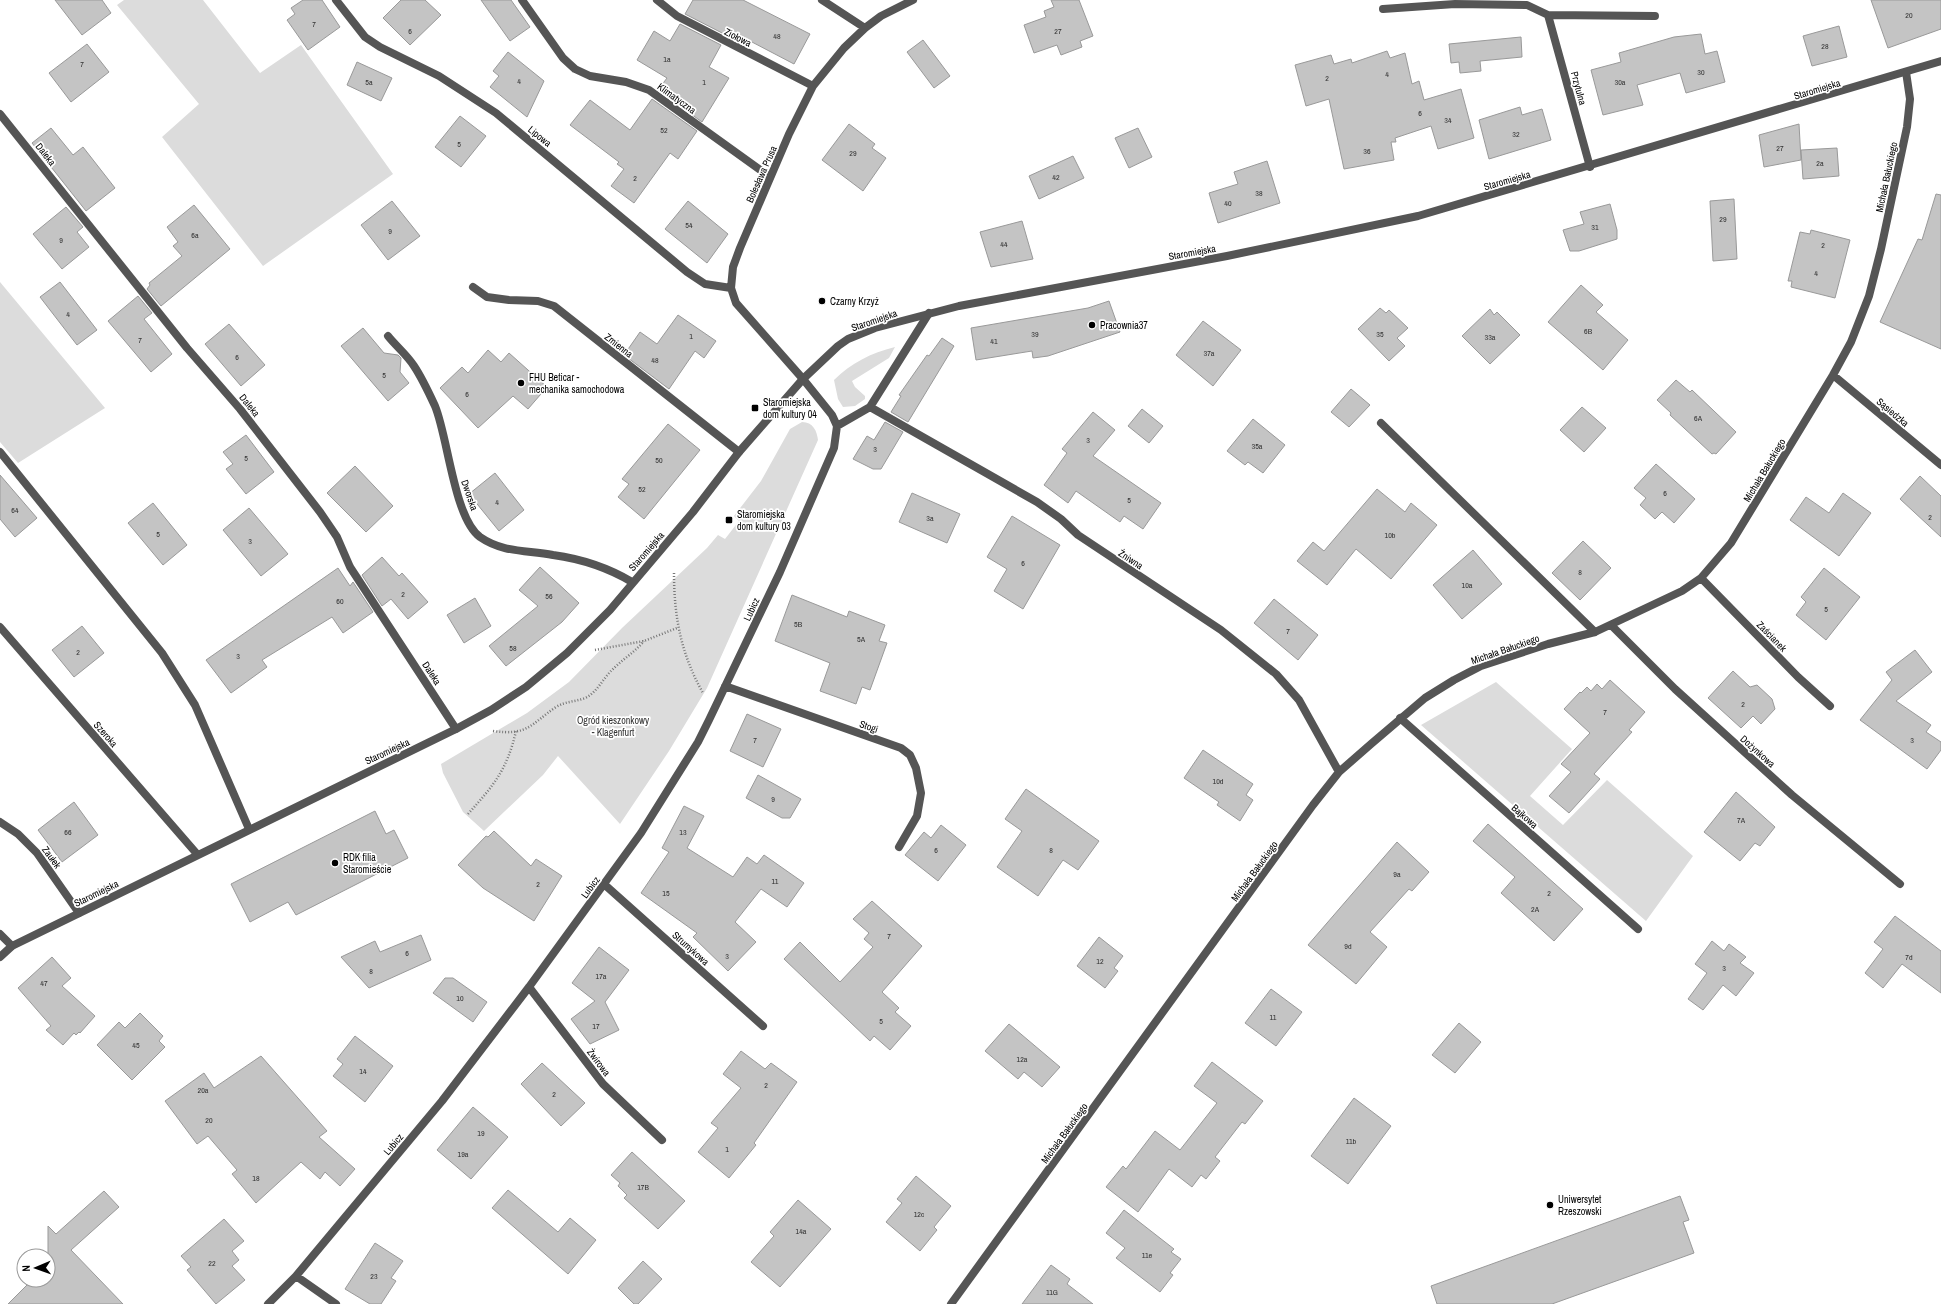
<svg xmlns="http://www.w3.org/2000/svg" width="1941" height="1304" viewBox="0 0 1941 1304" font-family="'Archivo Narrow',sans-serif">
<style>
.green{fill:#dcdcdc}
.building{fill:#c4c4c4;stroke:#999}
.lines{fill:none;stroke-linecap:round;stroke-linejoin:round}
.path{stroke:#777;stroke-width:2.5;stroke-dasharray:1 2;stroke-linecap:butt}
.service{stroke:#555;stroke-width:8}
.minor{stroke:#555;stroke-width:8}
.tertiary{stroke:#555;stroke-width:8}
.poi-dot{fill:#000;stroke:#fff;stroke-width:1.5}
.labels{text-anchor:middle;stroke-width:3.5;stroke-linejoin:round;paint-order:stroke}
.number-label{font-size:8px;fill:#313131}
.street-label{font-size:10px;fill:#000;stroke:#fff}
.poi-label{font-size:10px;fill:#000;stroke:#fff;text-anchor:start}
.park-label{font-size:10px;fill:#333;stroke:#fff}
</style>
<rect width="100%" height="100%" fill="#fff"/>
<!-- green -->
<path class="green" d="M124,0H203L260,73L301,45L393,174L263,266L162,137L199,104L117,5Z
M0,282L105,408L18,463L0,442Z
M895,347L889,358L852,381L855,387L865,396V399L855,406L843,407L838,399L834,380C851,363 871,353 895,347Z
M802,422C813,422 817,431 818,440L707,688L669,751L620,824L558,756L543,775L484,831L463,812L443,773L441,764L527,713L569,682L622,628L707,548L718,535L725,539L739,521L734,516L761,481L790,429Z
M1496,682L1572,749L1530,796L1563,825L1607,780L1693,856L1646,921L1421,725Z"/>
<!-- building -->
<path class="building" d="M55,0H102L111,13L82,35Z
M303,0H322L340,27L308,50L287,20L295,14L291,8Z
M401,0H425L441,15L410,45L383,18Z
M481,0H511L530,27L510,41Z
M693,0H743L810,34L794,64L729,30L726,35L685,14Z
M1051,0H1079L1093,36L1080,41L1082,47L1061,55L1057,45L1034,53L1024,25L1046,17L1044,11L1054,7Z
M1871,0H1941V29L1888,48Z
M680,24L721,45L709,67L729,78L702,122L658,90L667,78L637,60L654,31L670,41Z
M1839,26L1847,57L1812,66L1803,36Z
M1701,34L1705,54L1717,51L1725,82L1686,93L1680,73L1637,85L1643,105L1603,115L1591,70L1621,62L1619,53L1674,37Z
M1521,37L1522,57L1480,61L1481,71L1460,73L1459,62L1451,63L1449,44Z
M923,40L950,76L934,88L907,52Z
M87,44L109,72L71,102L49,73Z
M1387,51L1390,58L1405,53L1412,84L1419,81L1424,100L1461,89L1474,138L1438,149L1431,126L1395,138L1396,142H1391L1394,160L1344,169L1329,99L1306,106L1295,65L1331,55L1334,64L1351,59L1352,63Z
M508,52L544,81L527,117L490,87L499,76L493,71Z
M357,62L392,78L381,101L347,85Z
M652,99L697,131L678,159L670,153L634,203L611,186L624,169L617,164L619,162L570,125L590,100L630,130Z
M1520,107L1522,115L1542,109L1551,140L1489,159L1479,120Z
M460,116L486,136L461,167L435,147Z
M849,124L875,144L872,148L886,158L863,191L822,160Z
M1799,124L1801,160L1764,167L1759,135Z
M51,128L73,155L83,147L115,188L86,211L32,143Z
M1138,128L1152,157L1129,168L1115,138Z
M1837,148L1839,176L1803,179L1801,150Z
M1073,156L1084,178L1039,199L1029,176Z
M1267,161L1280,203L1218,223L1209,193L1238,184L1234,172Z
M1936,194L1941,195V349L1880,322L1918,239L1922,240Z
M1734,199L1737,259L1713,261L1710,201Z
M392,201L420,236L388,260L361,225Z
M688,201L728,234L707,263L665,229Z
M1610,204L1617,230V239L1579,251H1570L1563,230L1584,224L1580,212Z
M194,205L230,249L161,306L147,289L150,285L149,283L182,256L173,246L178,242L167,227Z
M66,207L83,227L77,232L89,247L62,269L33,234Z
M1022,221L1033,259L991,267L980,232Z
M1811,230L1850,240L1835,298L1791,287L1792,281H1788L1800,232L1810,234Z
M60,282L97,330L77,345L40,297Z
M1581,285L1603,305L1596,312L1628,340L1603,370L1548,322Z
M138,296L152,313L144,319L172,354L151,372L108,321Z
M1109,301L1120,332L1048,356L1033,358L1032,351L976,360L971,328L1088,308Z
M1380,308L1386,313L1389,310L1408,328L1397,338L1405,346L1389,361L1358,329Z
M1490,309L1494,315L1497,312L1520,335L1490,364L1462,336Z
M678,315L716,341L704,358L695,351L669,389L624,355L640,332L657,344Z
M1203,321L1241,350L1213,386L1176,355Z
M229,324L265,365L241,386L205,344Z
M363,328L384,353L398,355L401,358L400,372L409,383L388,401L341,346Z
M942,338L954,346L908,422L891,412L901,396L899,395L927,355L929,356Z
M488,350L501,362L509,353L547,387L528,409L513,396L478,428L440,388L462,367L468,373Z
M1676,380L1690,392L1692,390L1736,432L1716,454L1714,453L1712,454L1670,415L1671,413L1657,400Z
M1351,389L1370,405L1349,427L1331,412Z
M1582,407L1606,428L1584,452L1560,430Z
M1142,409L1163,426L1149,443L1128,426Z
M1093,412L1115,430L1093,456L1161,503L1143,529L1124,516L1120,522L1076,491L1068,503L1044,485L1067,453L1062,449Z
M1253,419L1285,445L1263,473L1248,462L1245,465L1227,451Z
M885,422L903,432L881,469H873L853,459L867,436L874,440Z
M668,424L700,450L644,519L618,497L629,484L622,479Z
M246,435L274,472L246,494L226,469L233,464L223,452Z
M1656,464L1695,499L1674,523L1662,512L1655,519L1640,505L1646,498L1634,488Z
M355,466L393,506L366,532L327,493Z
M495,473L524,510L499,531L469,494Z
M0,475L37,518L15,537L0,519Z
M1920,476L1941,496V537L1900,499Z
M1377,489L1405,512L1411,503L1437,525L1391,579L1356,549L1327,585L1297,561L1313,542L1324,551Z
M912,493L960,514L947,543L899,522Z
M1843,493L1871,513L1839,556L1790,520L1806,497L1829,513Z
M153,503L187,545L163,565L128,523Z
M249,508L288,554L261,576L223,530Z
M1012,516L1060,545L1023,609L994,591L1007,569L987,557Z
M1583,541L1611,568L1580,600L1552,573Z
M1473,550L1502,584L1462,619L1433,585Z
M382,557L399,576L402,573L428,602L408,619L391,599L382,606L362,575Z
M540,567L579,603L562,622L506,666L489,646L538,606L519,590Z
M338,568L350,586L353,582L373,612L343,633L332,617L262,660L267,667L231,693L206,660Z
M1824,568L1860,597L1826,640L1796,615L1806,602L1801,597Z
M792,595L847,617L849,611L885,625L879,641L887,643L870,690L862,687L856,704L820,691L830,663L775,641Z
M475,598L491,626L464,643L447,615Z
M1274,599L1318,635L1298,660L1254,623Z
M82,626L104,653L74,677L52,650Z
M1915,650L1932,672L1896,701L1931,725L1926,732L1941,742V750L1927,769L1860,720L1892,680L1886,672Z
M1733,671L1750,687L1757,685L1772,699L1775,709L1761,724L1753,716L1741,728L1708,698Z
M1610,680L1645,712L1629,730L1632,732L1594,774L1600,779L1569,813L1549,796L1571,772L1561,764L1590,733L1564,709L1580,692L1581,693L1587,687L1591,691L1597,684L1602,689Z
M747,714L781,729L763,767L730,751Z
M1203,750L1253,784L1246,795L1253,800L1240,821L1217,805L1219,802L1184,778Z
M758,775L801,799L790,818H782L746,798Z
M1026,789L1099,841L1078,870L1063,860L1038,896L997,867L1022,831L1005,819Z
M1736,792L1775,827L1760,846L1755,843L1740,861L1704,832Z
M74,802L98,835L62,862L38,830Z
M684,806L704,816L687,848L733,877L747,857L757,864L764,855L804,883L787,907L761,889L735,922L756,942L728,971L693,937L697,933L641,893L669,852L662,848Z
M375,811L386,834L394,830L408,858L296,915L288,902L250,922L231,884Z
M1488,824L1583,909L1554,941L1501,893L1515,877L1473,841Z
M941,825L966,845L938,881L905,855L924,832L931,838Z
M494,831L531,866L536,859L562,876L534,921L483,888L458,865L486,836L488,837Z
M1397,842L1429,872L1412,891L1409,889L1370,932L1387,947L1356,984L1308,945Z
M872,901L922,946L882,992L899,1008L895,1012L911,1026L890,1050L874,1036L870,1041L784,959L800,942L840,982L873,947L864,939L869,933L853,919Z
M1895,916L1941,951V993L1902,964L1883,988L1865,973L1883,949L1874,942Z
M421,935L431,960L369,988L341,957L375,941L380,952Z
M1099,937L1123,956L1114,968L1118,971L1105,988L1077,966Z
M1712,941L1724,951L1729,944L1746,957L1740,963L1754,973L1736,996L1723,985L1703,1010L1688,999L1707,973L1695,964Z
M599,947L629,970L605,1002L619,1030L590,1044L571,1019L595,1001L572,983Z
M52,957L71,978L62,986L95,1016L80,1033L79,1032L76,1035L74,1033L63,1045L46,1030L51,1026L18,988Z
M445,978H453L487,1002L473,1022L433,993Z
M1271,989L1302,1012L1276,1046L1245,1023Z
M140,1013L163,1036L159,1041L165,1047L132,1080L97,1045L119,1022L125,1028Z
M1459,1023L1481,1042L1455,1073L1432,1055Z
M1009,1024L1060,1067L1042,1087L1024,1072L1018,1079L985,1051Z
M355,1036L393,1066L365,1102L333,1076L343,1064L337,1059Z
M741,1051L765,1069L771,1063L797,1082L754,1143L756,1145L729,1178L698,1152L718,1128L711,1123L741,1088L723,1074Z
M261,1056L327,1131L319,1137L355,1169L340,1186L325,1172L320,1179L301,1162L256,1203L232,1174L237,1170L208,1136L197,1144L165,1101L204,1073L214,1088Z
M1212,1062L1263,1101L1245,1124L1242,1122L1215,1157L1220,1161L1206,1179L1201,1175L1192,1187L1169,1169L1138,1212L1106,1187L1123,1166L1126,1169L1155,1131L1180,1150L1217,1103L1194,1086Z
M542,1063L585,1103L561,1126L521,1084Z
M1354,1098L1391,1126L1348,1184L1311,1156Z
M473,1107L508,1137L471,1179L437,1150Z
M632,1152L685,1201L658,1229L624,1198L627,1195L618,1186L620,1183L611,1175Z
M916,1176L951,1206L934,1227L937,1230L920,1251L886,1222L902,1203L897,1199Z
M508,1190L558,1232L570,1218L596,1240L568,1274L492,1208Z
M104,1191L119,1207L71,1250L123,1304H8L32,1280H48V1226L56,1234Z
M1680,1196L1689,1220L1683,1222L1694,1253L1552,1304H1437L1431,1286Z
M798,1200L831,1229L780,1287L751,1262L774,1236L770,1232Z
M1124,1210L1174,1249L1171,1252L1181,1259L1170,1273L1173,1275L1160,1292L1116,1258L1125,1248L1106,1233Z
M224,1219L244,1241L232,1251L239,1260L232,1266L245,1280L216,1304L187,1270L191,1267L181,1256Z
M375,1243L403,1261L391,1278L396,1281L381,1304H370L345,1289Z
M643,1261L662,1279L638,1304H634L618,1288Z
M1051,1265L1070,1279L1067,1284L1093,1304H1022Z"/>
<g class="lines">
<!-- path -->
<path class="path" d="M674,573C674,617 681,654 703,693
M595,650L644,641L677,628
M493,731C528,736 531,724 556,707C566,701 575,702 585,698C597,693 603,678 613,669C623,659 635,652 644,641
M468,814C494,785 507,770 516,731"/>
<!-- service -->
<path class="service" d="M522,0L563,58L575,69L590,76L626,82L649,90L770,177
M0,114L187,348L240,409L320,512L337,537L350,567L456,729
M473,287L487,297L509,300L538,301L554,306L739,452
M388,336C396,346 407,355 414,366C422,378 429,393 435,406C448,437 454,518 480,537C503,553 527,550 553,555C582,559 607,567 632,582
M1381,423L1595,632
M0,452L162,653L195,705L249,829
M0,627L197,854
M0,822L18,834L37,853L79,913
M0,934L12,946"/>
<!-- minor -->
<path class="minor" d="M336,0L365,37L380,47L439,76L496,113L687,272L705,284L731,288
M657,0L677,16L813,86
M822,0L865,28
M1383,9L1455,4L1527,5L1548,15L1655,16
M1548,15L1590,167
M1833,375L1941,465
M870,407L1037,502L1061,519L1078,535L1221,630L1276,674L1299,700L1339,772
M837,426L870,407L929,313
M1701,578L1798,677L1830,706
M1611,625L1675,689L1792,795L1900,884
M725,686L901,748L910,755L916,768L921,793L917,816L899,847
M1400,718L1638,929
M605,885L763,1026
M529,987L603,1084L662,1140
M296,1276L336,1304
M268,1304L296,1276L442,1101L529,987L641,833L698,742L709,720L780,572L834,448L837,426L832,415L803,379L736,303L731,288L733,267L740,248L789,134L813,86L844,48L865,28L881,16L913,0
M951,1304L1313,805L1339,772L1371,744L1425,698L1454,680L1481,666L1548,644L1595,632L1682,591L1701,578L1731,543L1833,375L1851,342L1869,296L1881,249L1907,127L1910,99L1906,72"/>
<!-- tertiary -->
<path class="tertiary" d="M0,957L12,946L456,729L491,710L526,687L567,653L610,610L693,512L739,452L803,379L838,346L848,339L875,328L959,306L1227,256L1418,216L1941,61"/>
</g>
<!-- markers -->
<g class="poi-dot">
<circle cx="822" cy="301" r="4"/>
<circle cx="1092" cy="325" r="4"/>
<circle cx="521" cy="383" r="4"/>
<rect x="751" y="404" width="8" height="8" rx="2"/>
<rect x="725" y="516" width="8" height="8" rx="2"/>
<circle cx="335" cy="863" r="4"/>
<circle cx="1550" cy="1205" r="4"/>
</g>
<g class="labels">
<!-- number labels -->
<g class="number-label">
<text x="1909" y="18">20</text>
<text x="314" y="27">7</text>
<text x="410" y="34">6</text>
<text x="1058" y="34">27</text>
<text x="777" y="39">48</text>
<text x="1825" y="49">28</text>
<text x="667" y="62">1a</text>
<text x="82" y="67">7</text>
<text x="1701" y="75">30</text>
<text x="1387" y="77">4</text>
<text x="1327" y="81">2</text>
<text x="519" y="84">4</text>
<text x="369" y="85">5a</text>
<text x="704" y="85">1</text>
<text x="1620" y="85">30a</text>
<text x="1420" y="116">6</text>
<text x="1448" y="123">34</text>
<text x="664" y="133">52</text>
<text x="1516" y="137">32</text>
<text x="459" y="147">5</text>
<text x="1780" y="151">27</text>
<text x="1367" y="154">36</text>
<text x="853" y="156">29</text>
<text x="1820" y="166">2a</text>
<text x="1056" y="180">42</text>
<text x="635" y="181">2</text>
<text x="1259" y="196">38</text>
<text x="1228" y="206">40</text>
<text x="1723" y="222">29</text>
<text x="689" y="228">54</text>
<text x="1595" y="230">31</text>
<text x="390" y="234">9</text>
<text x="195" y="238">6a</text>
<text x="61" y="243">9</text>
<text x="1004" y="247">44</text>
<text x="1823" y="248">2</text>
<text x="1816" y="276">4</text>
<text x="68" y="317">4</text>
<text x="1588" y="334">6B</text>
<text x="1035" y="337">39</text>
<text x="1380" y="337">35</text>
<text x="691" y="339">1</text>
<text x="1490" y="340">33a</text>
<text x="140" y="343">7</text>
<text x="994" y="344">41</text>
<text x="1209" y="356">37a</text>
<text x="237" y="360">6</text>
<text x="655" y="363">48</text>
<text x="384" y="378">5</text>
<text x="467" y="397">6</text>
<text x="1698" y="421">6A</text>
<text x="1088" y="443">3</text>
<text x="1257" y="449">35a</text>
<text x="875" y="452">3</text>
<text x="246" y="461">5</text>
<text x="659" y="463">50</text>
<text x="642" y="492">52</text>
<text x="1665" y="496">6</text>
<text x="1129" y="503">5</text>
<text x="497" y="505">4</text>
<text x="15" y="513">64</text>
<text x="1930" y="520">2</text>
<text x="930" y="521">3a</text>
<text x="158" y="537">5</text>
<text x="1390" y="538">10b</text>
<text x="250" y="544">3</text>
<text x="1023" y="566">6</text>
<text x="1580" y="575">8</text>
<text x="1467" y="588">10a</text>
<text x="403" y="597">2</text>
<text x="549" y="599">56</text>
<text x="340" y="604">60</text>
<text x="1826" y="612">5</text>
<text x="798" y="627">5B</text>
<text x="1288" y="634">7</text>
<text x="861" y="642">5A</text>
<text x="513" y="651">58</text>
<text x="78" y="655">2</text>
<text x="238" y="659">3</text>
<text x="1743" y="707">2</text>
<text x="1605" y="715">7</text>
<text x="755" y="743">7</text>
<text x="1912" y="743">3</text>
<text x="1218" y="784">10d</text>
<text x="773" y="802">9</text>
<text x="1741" y="823">7A</text>
<text x="68" y="835">66</text>
<text x="683" y="835">13</text>
<text x="936" y="853">6</text>
<text x="1051" y="853">8</text>
<text x="1397" y="877">9a</text>
<text x="775" y="884">11</text>
<text x="538" y="887">2</text>
<text x="666" y="896">15</text>
<text x="1549" y="896">2</text>
<text x="1535" y="912">2A</text>
<text x="889" y="939">7</text>
<text x="1348" y="949">9d</text>
<text x="407" y="956">6</text>
<text x="727" y="959">3</text>
<text x="1909" y="960">7d</text>
<text x="1100" y="964">12</text>
<text x="1724" y="971">3</text>
<text x="371" y="974">8</text>
<text x="601" y="979">17a</text>
<text x="44" y="986">47</text>
<text x="460" y="1001">10</text>
<text x="1273" y="1020">11</text>
<text x="881" y="1024">5</text>
<text x="596" y="1029">17</text>
<text x="136" y="1048">45</text>
<text x="1022" y="1062">12a</text>
<text x="363" y="1074">14</text>
<text x="766" y="1088">2</text>
<text x="203" y="1093">20a</text>
<text x="554" y="1097">2</text>
<text x="209" y="1123">20</text>
<text x="481" y="1136">19</text>
<text x="1351" y="1144">11b</text>
<text x="727" y="1152">1</text>
<text x="463" y="1157">19a</text>
<text x="256" y="1181">18</text>
<text x="643" y="1190">17B</text>
<text x="919" y="1217">12c</text>
<text x="801" y="1234">14a</text>
<text x="1147" y="1258">11e</text>
<text x="212" y="1266">22</text>
<text x="374" y="1279">23</text>
<text x="1052" y="1295">11G</text>
</g>
<!-- street labels -->
<g class="street-label">
<text transform="translate(738 37) rotate(27)" y="4">Ziołowa</text>
<text transform="translate(1579 88) rotate(75)" y="4">Przytulna</text>
<text transform="translate(1817 89) rotate(-17)" y="4">Staromiejska</text>
<text transform="translate(677 98) rotate(36)" y="4">Klimatyczna</text>
<text transform="translate(540 136) rotate(39)" y="4">Lipowa</text>
<text transform="translate(46 154) rotate(52)" y="4">Daleka</text>
<text transform="translate(761 174) rotate(-66)" y="4">Bolesława Prusa</text>
<text transform="translate(1886 177) rotate(-78)" y="4">Michała Bałuckiego</text>
<text transform="translate(1507 180) rotate(-16)" y="4">Staromiejska</text>
<text transform="translate(1192 252) rotate(-10)" y="4">Staromiejska</text>
<text transform="translate(874 320) rotate(-19)" y="4">Staromiejska</text>
<text transform="translate(619 345) rotate(38)" y="4">Zmienna</text>
<text transform="translate(250 405) rotate(51)" y="4">Daleka</text>
<text transform="translate(1893 412) rotate(40)" y="4">Sąsiedzka</text>
<text transform="translate(1764 470) rotate(-59)" y="4">Michała Bałuckiego</text>
<text transform="translate(470 495) rotate(71)" y="4">Dworska</text>
<text transform="translate(646 551) rotate(-49)" y="4">Staromiejska</text>
<text transform="translate(1131 559) rotate(33)" y="4">Żniwna</text>
<text transform="translate(751 609) rotate(-65)" y="4">Lubicz</text>
<text transform="translate(1772 636) rotate(46)" y="4">Zaścianek</text>
<text transform="translate(1505 649) rotate(-19)" y="4">Michała Bałuckiego</text>
<text transform="translate(432 673) rotate(57)" y="4">Daleka</text>
<text transform="translate(869 726) rotate(19)" y="4">Stogi</text>
<text transform="translate(106 734) rotate(49)" y="4">Szeroka</text>
<text transform="translate(387 751) rotate(-25)" y="4">Staromiejska</text>
<text transform="translate(1758 751) rotate(42)" y="4">Dożynkowa</text>
<text transform="translate(1525 816) rotate(41)" y="4">Bajkowa</text>
<text transform="translate(52 857) rotate(54)" y="4">Zaułek</text>
<text transform="translate(1254 871) rotate(-54)" y="4">Michała Bałuckiego</text>
<text transform="translate(590 887) rotate(-54)" y="4">Lubicz</text>
<text transform="translate(96 893) rotate(-26)" y="4">Staromiejska</text>
<text transform="translate(691 948) rotate(42)" y="4">Strumykowa</text>
<text transform="translate(599 1062) rotate(53)" y="4">Żwirowa</text>
<text transform="translate(1064 1133) rotate(-54)" y="4">Michała Bałuckiego</text>
<text transform="translate(393 1144) rotate(-50)" y="4">Lubicz</text>
</g>
<!-- poi labels -->
<g class="poi-label">
<text x="830" y="305">Czarny Krzyż</text>
<text x="1100" y="329">Pracownia37</text>
<text x="529" y="381">FHU Beticar -<tspan x="529" dy="12">mechanika samochodowa</tspan></text>
<text x="763" y="406">Staromiejska<tspan x="763" dy="12">dom kultury 04</tspan></text>
<text x="737" y="518">Staromiejska<tspan x="737" dy="12">dom kultury 03</tspan></text>
<text x="343" y="861">RDK filia<tspan x="343" dy="12">Staromieście</tspan></text>
<text x="1558" y="1203">Uniwersytet<tspan x="1558" dy="12">Rzeszowski</tspan></text>
</g>
<!-- park labels -->
<g class="park-label">
<text x="613" y="724">Ogród kieszonkowy<tspan x="613" dy="12">- Klagenfurt</tspan></text>
</g>
</g>
<!-- north arrow -->
<g transform="translate(36 1268) rotate(268)"><circle r="19" fill="#ffffff" stroke="#999999"/>
<path d="M0-3L7 15L0 10L-7 15Z" fill="#000000"/>
<text y="-6" font-size="11" font-weight="bold" text-anchor="middle" fill="#000000">N</text>
</g>
</svg>
